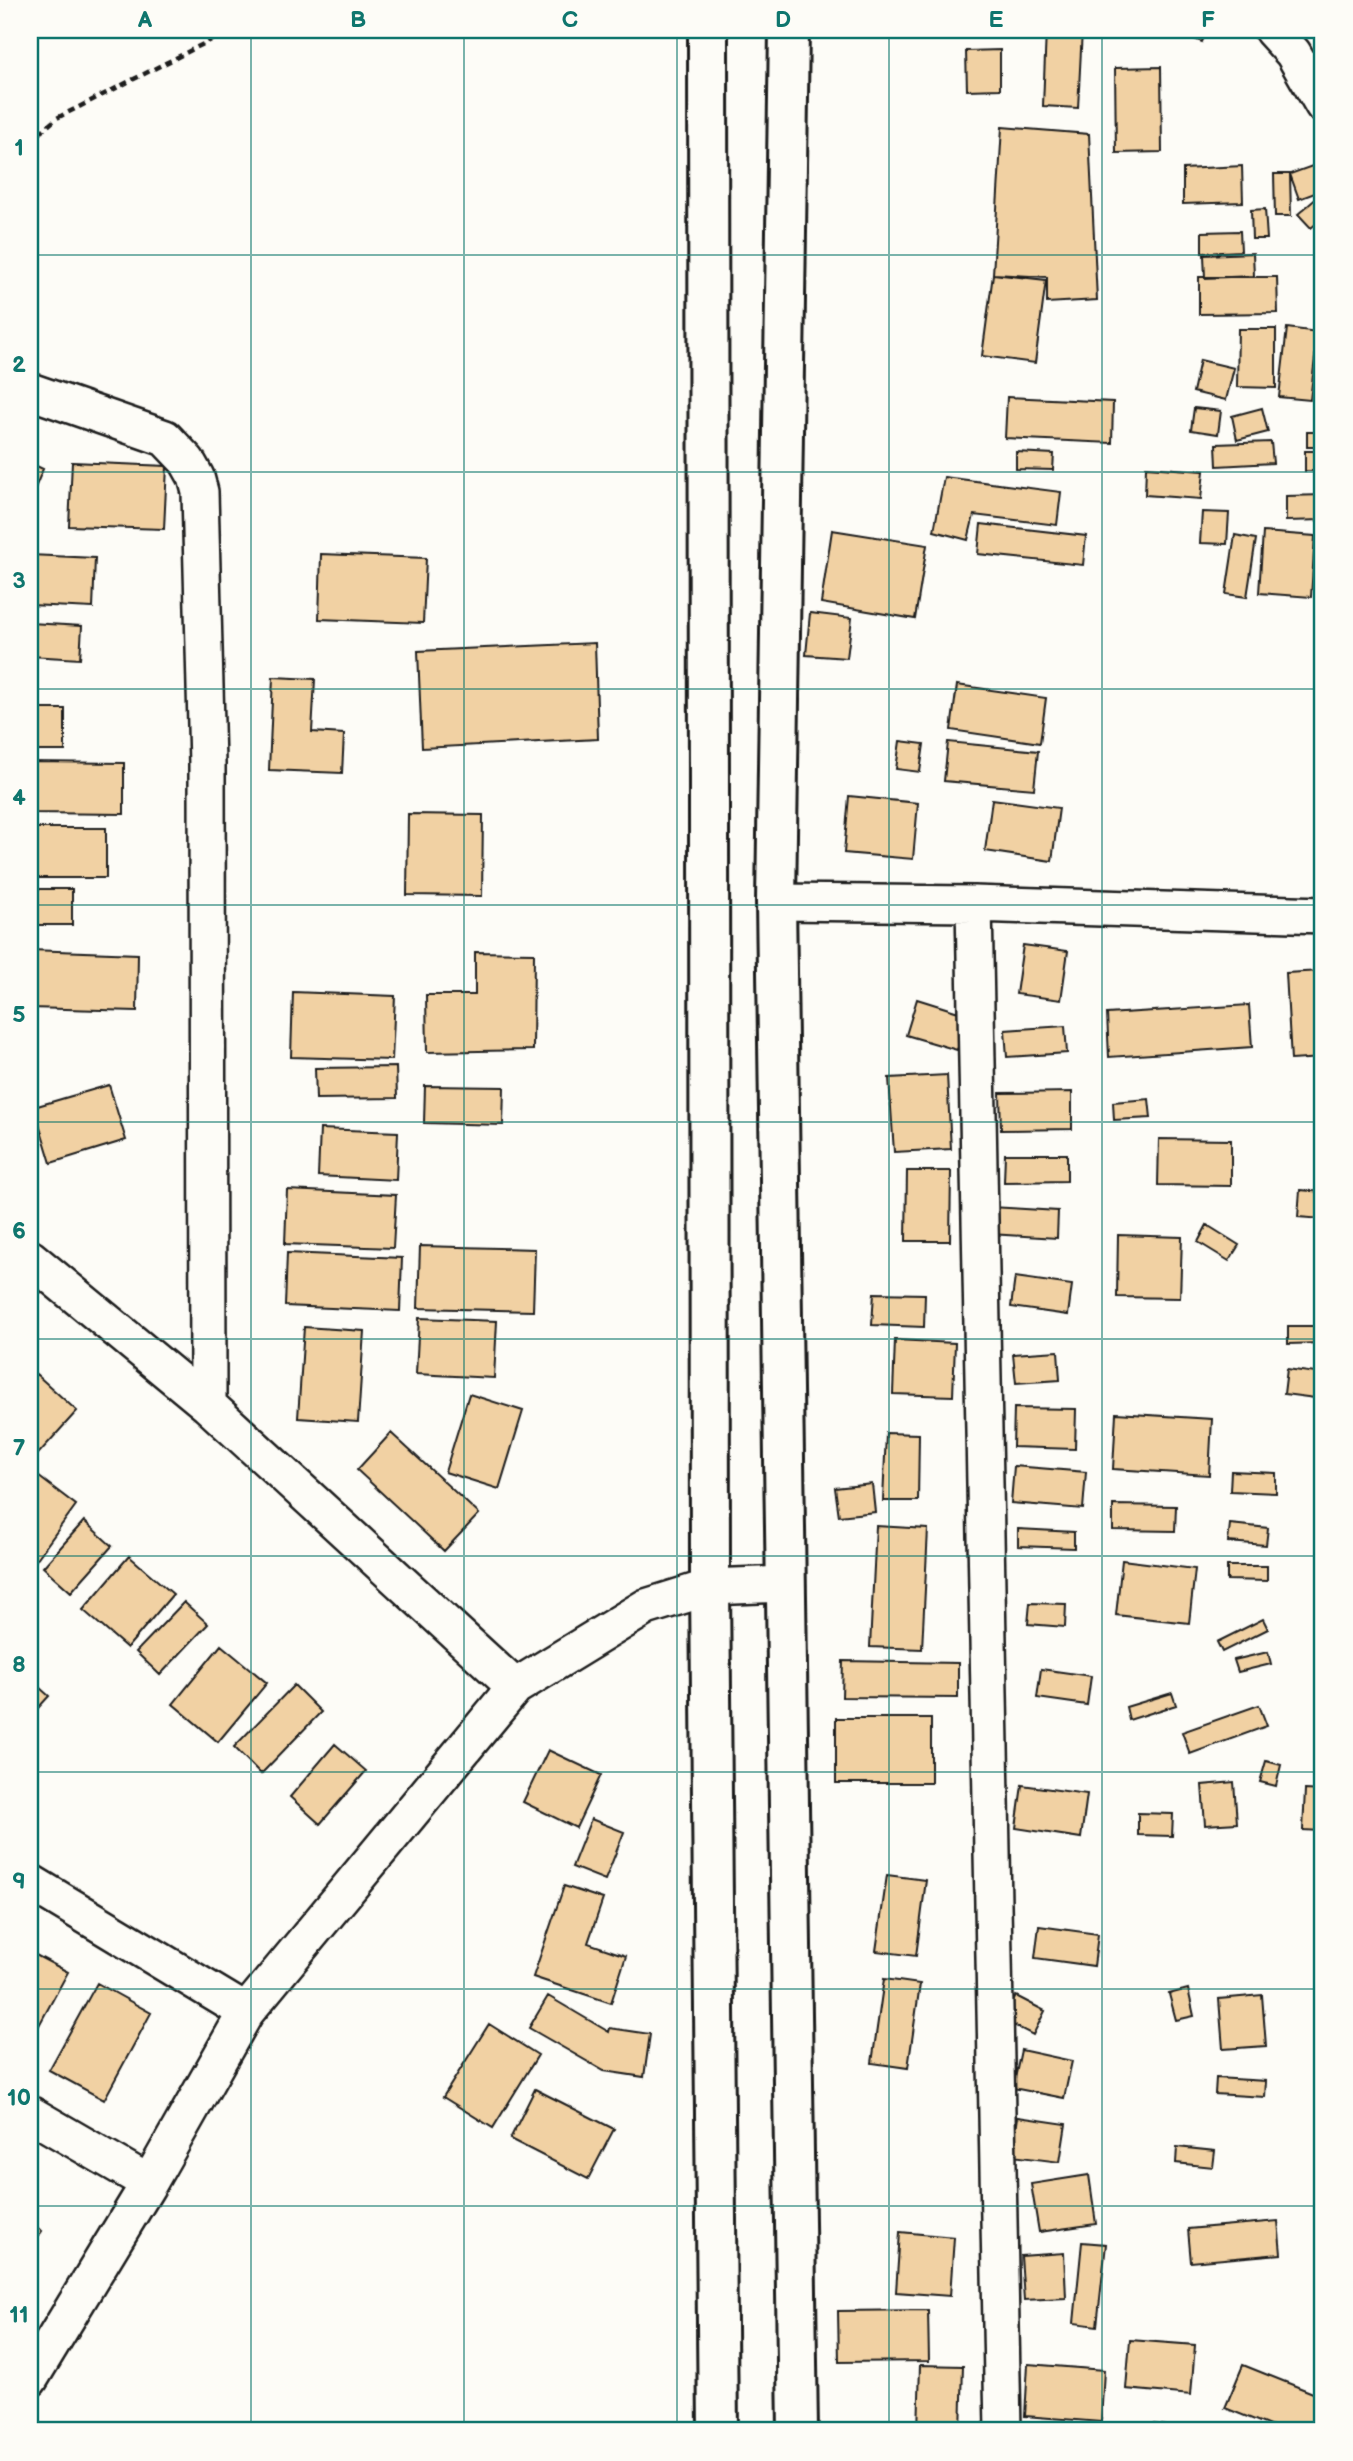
<svg xmlns="http://www.w3.org/2000/svg" width="1353" height="2461" viewBox="0 0 1353 2461" font-family="'Balsamiq Sans',sans-serif">
<style>
.building{fill:#f1d1a3;stroke:#1c1c1c;stroke-width:2}
.lines{fill:none;stroke-linecap:round;stroke-linejoin:round}
.street-casing{stroke:#1c1c1c;stroke-width:40}
.secondary-casing{stroke:#1c1c1c;stroke-width:44}
.path{stroke:#1c1c1c;stroke-width:4.5;stroke-dasharray:7 5;stroke-linecap:butt}
.street{stroke:#fdfcf7;stroke-width:35}
.secondary{stroke:#fdfcf7;stroke-width:38}
.grid{fill:none;stroke:#0f766e;stroke-width:2;stroke-opacity:0.55}
.neatline{fill:none;stroke:#0f766e;stroke-width:2.5}
.grid-label{font-size:23px;text-anchor:middle;font-weight:bold;fill:#0f766e}
</style>
<rect width="100%" height="100%" fill="#fdfcf7"/>
<filter id="ink" filterUnits="userSpaceOnUse"><feTurbulence type="fractalNoise" baseFrequency=".0143" numOctaves="2"/><feDisplacementMap in="SourceGraphic" scale="14" xChannelSelector="R" yChannelSelector="G"/><feConvolveMatrix kernelMatrix="1 2 1 2 8 2 1 2 1" color-interpolation-filters="sRGB"/></filter>
<g filter="url(#ink)">
<!-- building -->
<path class="building" d="M1046,30H1082L1078,108L1043,106Z
M1171,30H1207L1202,42Z
M1000,50V89L967,90L966,51Z
M1161,67L1162,152L1116,153L1115,68Z
M1002,127L1089,134L1097,300L1047,303V277L993,274Z
M1315,165L1323,190L1299,199L1290,174Z
M1242,166L1243,202L1183,204V169Z
M1274,174H1290L1291,216H1275Z
M1319,196L1323,200V218L1311,228L1298,214Z
M1265,209L1267,239H1252L1251,210Z
M1240,231L1241,251L1202,253V232Z
M1253,253L1254,276L1205,278L1204,255Z
M993,274L1046,280L1035,363L982,356Z
M1199,277H1277L1278,313L1199,314Z
M1287,328L1318,332L1310,400L1279,397Z
M1238,329H1276V388L1237,387Z
M1200,360L1234,368L1226,400L1193,392Z
M1007,397L1113,402L1112,443L1005,438Z
M1194,408L1221,411L1218,434L1191,430Z
M1262,408L1268,432L1237,440L1232,416Z
M1307,432H1323V447H1307Z
M1271,442L1273,463L1217,466L1216,444Z
M1305,451H1323V471H1305Z
M1016,452L1054,454L1053,470L1016,469Z
M72,462L167,466L164,529L69,526Z
M30,463L43,469L30,500Z
M1146,467L1204,471L1201,499L1145,495Z
M944,477L1061,492L1057,525L974,515L968,540L934,531Z
M1323,495V520L1286,521V496Z
M1202,512L1229,513L1227,544L1200,543Z
M981,524L1086,536L1083,565L978,554Z
M832,530L927,545L915,619L821,603Z
M1263,532L1315,536L1311,597L1259,593Z
M1235,535L1256,539L1247,597L1226,594Z
M321,554L426,558L423,623L319,619Z
M30,555L95,558L93,608L30,605Z
M810,613L852,618L847,658L806,655Z
M30,623L82,626L80,659L30,656Z
M595,643L598,739L422,748L418,651Z
M273,677L315,679L312,732L344,734L342,773L269,770Z
M957,685L1046,698L1040,743L951,730Z
M30,709H65V751H30Z
M900,741L924,744L920,772L896,769Z
M948,742L1038,751L1034,789L944,781Z
M30,762L124,763V814L30,813Z
M849,796L918,803L913,859L844,853Z
M992,799L1059,808L1052,861L985,851Z
M408,814L483,815L482,896L407,895Z
M30,828H106V878H30Z
M30,889H72V925H30Z
M1023,945L1068,951L1061,1000L1016,994Z
M30,950L138,954L137,1011L30,1008Z
M475,952L534,953L533,1050L427,1052L426,995H475Z
M1321,971L1323,1058L1291,1060L1286,973Z
M293,992L395,996L392,1060L291,1057Z
M917,999L968,1015L957,1050L906,1035Z
M1249,1005L1252,1047L1109,1057L1107,1014Z
M1065,1026L1067,1053L1007,1057L1005,1030Z
M396,1067L397,1098L316,1099L315,1068Z
M947,1075L951,1149L894,1152L889,1078Z
M109,1085L126,1140L51,1163L34,1107Z
M425,1086L504,1087L503,1125L424,1123Z
M1072,1092V1129L1001,1130L1000,1093Z
M1149,1099L1151,1118L1114,1120L1113,1102Z
M320,1129L398,1132L396,1180L318,1176Z
M1159,1139L1231,1140V1186L1158,1185Z
M1005,1154H1067V1181L1004,1182Z
M907,1171H951L950,1241H906Z
M287,1190L396,1195L393,1248L285,1244Z
M1300,1190L1323,1192V1219L1298,1217Z
M991,1207L1058,1211L1057,1238L990,1234Z
M1207,1225L1239,1245L1229,1261L1198,1242Z
M1118,1235L1182,1237L1180,1298L1117,1297Z
M420,1246L535,1249L533,1311L418,1308Z
M287,1253L402,1258L400,1311L285,1306Z
M1015,1277L1072,1285L1068,1315L1011,1307Z
M874,1293L925,1294L924,1327L872,1325Z
M419,1318L497,1321L494,1378L416,1374Z
M1288,1326H1323V1343L1288,1344Z
M304,1327L364,1331L358,1422L298,1418Z
M895,1340L955,1343L953,1396L893,1394Z
M1058,1351L1060,1380L1016,1383L1013,1354Z
M1287,1369L1323,1374V1399L1284,1394Z
M36,1374L77,1411L30,1463V1381Z
M469,1394L523,1411L499,1489L445,1472Z
M1014,1408L1076,1409L1075,1449L1013,1447Z
M1116,1413L1212,1419L1209,1475L1113,1469Z
M391,1433L479,1514L444,1551L357,1470Z
M886,1433L919,1434L918,1501H883Z
M1014,1466L1086,1472L1083,1509L1011,1503Z
M1231,1471L1276,1473V1493L1230,1491Z
M34,1473L76,1505L31,1567L30,1478Z
M872,1484L875,1512L839,1516L835,1488Z
M1113,1505L1176,1506L1175,1531L1113,1530Z
M84,1521L112,1546L71,1592L43,1567Z
M1230,1524L1268,1528L1266,1545L1228,1542Z
M876,1526L928,1529L922,1649L870,1647Z
M1018,1529L1074,1532V1548L1018,1546Z
M129,1556L173,1594L127,1648L83,1610Z
M1122,1560L1195,1569L1189,1623L1116,1615Z
M1227,1566H1267V1581L1227,1580Z
M184,1602L208,1624L160,1675L136,1652Z
M1030,1603L1066,1604L1065,1627L1028,1624Z
M1263,1619L1268,1629L1222,1652L1217,1642Z
M221,1645L267,1683L218,1742L173,1704Z
M1268,1652L1271,1664L1238,1672L1234,1660Z
M843,1661L958,1663V1698L842,1697Z
M1041,1669L1091,1676L1087,1705L1037,1698Z
M30,1679L49,1696L30,1717Z
M294,1685L321,1712L261,1774L234,1747Z
M1172,1693L1176,1705L1129,1720L1126,1707Z
M1259,1705L1267,1726L1190,1754L1182,1732Z
M836,1718H931V1783H836Z
M335,1744L366,1771L320,1824L290,1797Z
M548,1750L601,1775L576,1828L523,1802Z
M1266,1761L1281,1765L1276,1786L1260,1782Z
M1234,1782L1237,1823L1205,1825L1202,1785Z
M1022,1785L1087,1794L1081,1838L1016,1828Z
M1305,1790L1323,1791L1321,1831L1303,1830Z
M1138,1813L1173,1814L1172,1836L1138,1835Z
M591,1819L624,1832L605,1880L572,1867Z
M887,1875L926,1880L916,1956L876,1951Z
M564,1886L603,1899L588,1943L626,1956L611,2003L533,1977Z
M1039,1926L1098,1934L1094,1966L1035,1958Z
M30,1952L68,1972L30,2042Z
M884,1979L920,1984L908,2068L872,2063Z
M97,1983L151,2013L104,2100L49,2070Z
M1188,1989L1194,2016L1176,2020L1169,1994Z
M1262,1995L1266,2046L1223,2049L1219,1999Z
M548,1996L609,2032L610,2028L650,2034L644,2077L604,2071L529,2028Z
M1016,1996L1045,2011L1033,2035L1004,2020Z
M489,2024L538,2055L493,2128L443,2097Z
M1021,2050L1072,2061L1064,2098L1013,2088Z
M1216,2078L1266,2081L1265,2097L1215,2094Z
M535,2089L614,2129L588,2179L510,2139Z
M1018,2117L1066,2124L1060,2162L1012,2156Z
M1177,2147L1215,2151L1213,2167L1176,2163Z
M1089,2175L1096,2224L1039,2232L1031,2184Z
M1278,2221L1281,2254L1191,2262L1188,2229Z
M30,2223L42,2231L30,2250Z
M900,2232L954,2237L950,2296L896,2292Z
M1082,2242L1106,2244L1097,2326L1074,2323Z
M1064,2253L1066,2298L1024,2300L1021,2256Z
M928,2310L929,2361L839,2362L838,2311Z
M1130,2340L1195,2345L1191,2395L1126,2389Z
M1028,2364L1104,2370L1101,2422L1025,2416Z
M920,2365L963,2366L961,2431H918Z
M1243,2365L1323,2397V2409L1314,2431H1282L1225,2408Z
M1153,2424L1197,2431H1152Z"/>
<g class="lines">
<!-- street casing -->
<g class="street-casing">
<path id="street" d="M1272,30L1293,53L1323,105
M30,391L165,438L187,461L196,477L200,492L207,764L208,1405
M776,902L974,904L1323,915
M974,904L1003,2431
M30,1258L208,1405L515,1687
M30,1882L246,2012
M30,2114L149,2183
M30,2379L149,2183L246,2012L515,1687L646,1607L710,1587L785,1584"/>
</g>
<!-- secondary casing -->
<g class="secondary-casing">
<path id="secondary" d="M708,30L710,1587L718,2431
M789,30L776,902L798,2431"/>
</g>
<!-- path -->
<path class="path" d="M30,141L57,118L231,30"/>
<!-- street -->
<use href="#street" class="street"/>
<!-- secondary -->
<use href="#secondary" class="secondary"/>
</g>
</g>
<!-- grid -->
<path class="grid" d="M251,30V2431M464,30V2431M677,30V2431M889,30V2431M1102,30V2431M30,255H1323M30,472H1323M30,689H1323M30,905H1323M30,1122H1323M30,1339H1323M30,1556H1323M30,1772H1323M30,1989H1323M30,2206H1323"/>
<!-- margin -->
<rect width="1353" height="2461" fill="none" stroke="#fdfcf7" stroke-width="77"/>
<rect x="38" y="38" width="1276" height="2384" class="neatline"/>
<g class="grid-label">
<text x="145" y="27">A</text>
<text x="358" y="27">B</text>
<text x="570" y="27">C</text>
<text x="783" y="27">D</text>
<text x="996" y="27">E</text>
<text x="1208" y="27">F</text>
<text x="19" y="155">1</text>
<text x="19" y="372">2</text>
<text x="19" y="588">3</text>
<text x="19" y="805">4</text>
<text x="19" y="1022">5</text>
<text x="19" y="1238">6</text>
<text x="19" y="1455">7</text>
<text x="19" y="1672">8</text>
<text x="19" y="1889">9</text>
<text x="19" y="2105">10</text>
<text x="19" y="2322">11</text>
</g>
</svg>
